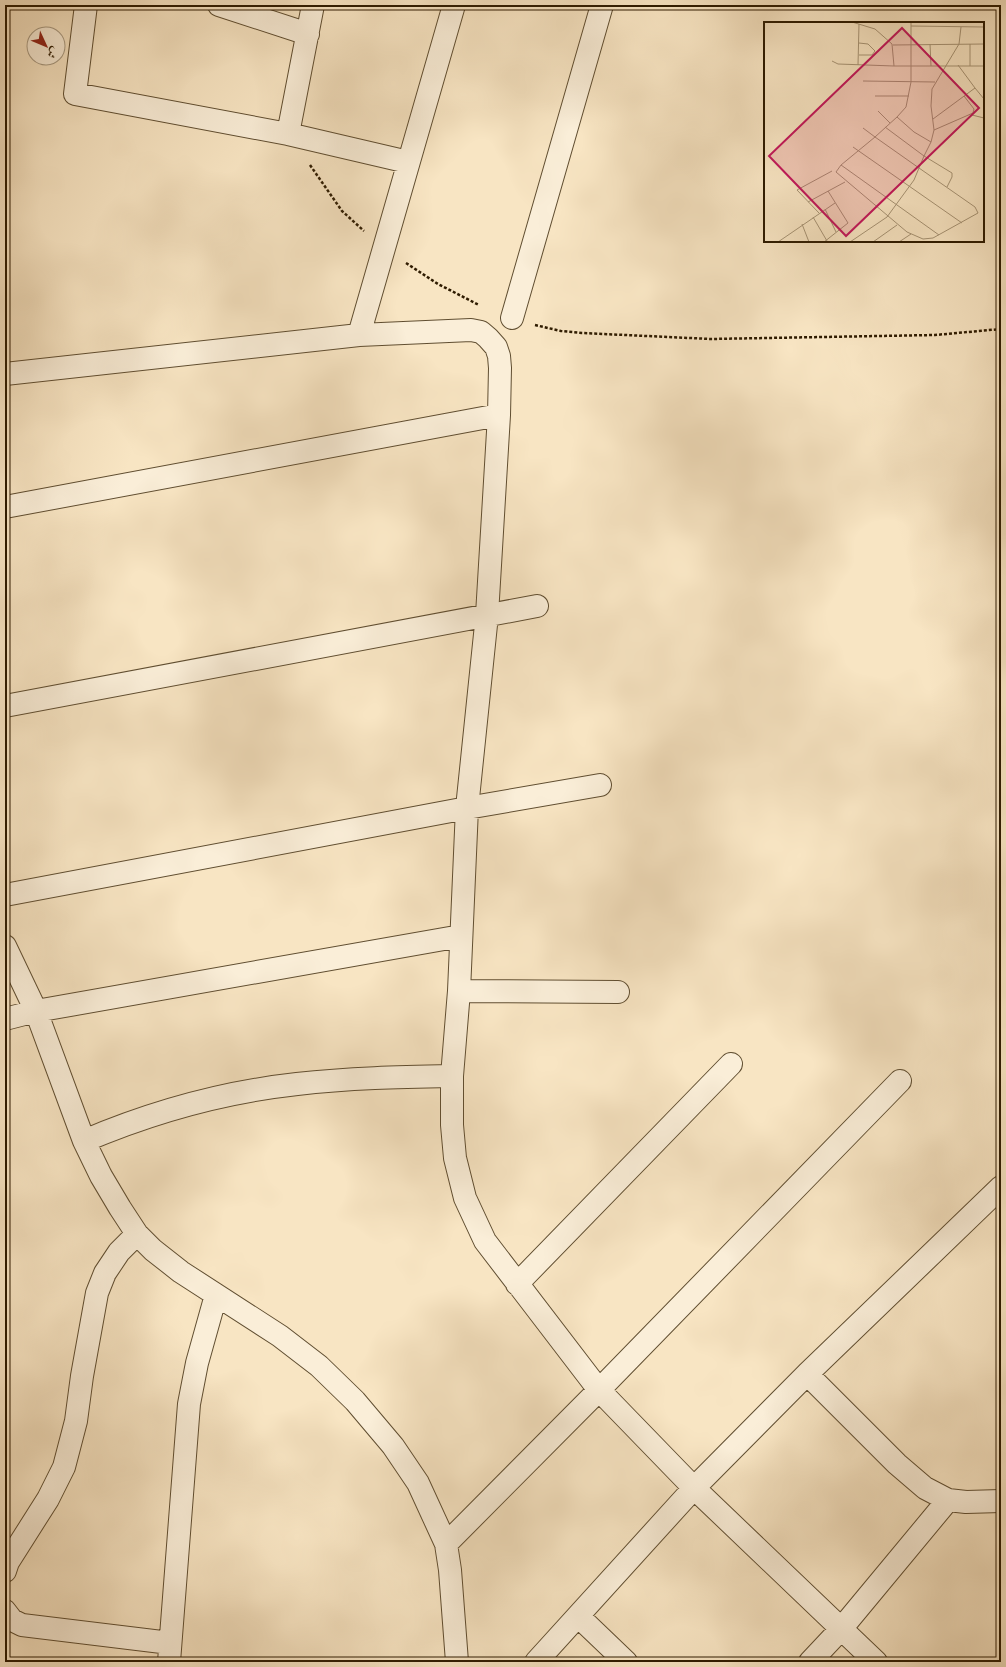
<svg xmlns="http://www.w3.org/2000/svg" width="1006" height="1667" viewBox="0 0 1006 1667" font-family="'IM FELL DW Pica',Amiri,serif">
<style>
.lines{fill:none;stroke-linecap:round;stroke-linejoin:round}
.minor-casing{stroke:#604e31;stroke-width:24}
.path{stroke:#2e1b00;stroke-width:2.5;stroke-dasharray:3 2;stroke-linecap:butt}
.minor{stroke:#faeed8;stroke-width:22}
.inset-road{fill:none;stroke:#a79475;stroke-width:1}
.view{fill:#c2185b;fill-opacity:0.15;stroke:#c2185b;stroke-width:2}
.inset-edge{fill:none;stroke:#2e1b00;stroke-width:2}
</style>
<rect width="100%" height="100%" fill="#f8e5c3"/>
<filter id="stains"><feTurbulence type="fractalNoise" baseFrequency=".005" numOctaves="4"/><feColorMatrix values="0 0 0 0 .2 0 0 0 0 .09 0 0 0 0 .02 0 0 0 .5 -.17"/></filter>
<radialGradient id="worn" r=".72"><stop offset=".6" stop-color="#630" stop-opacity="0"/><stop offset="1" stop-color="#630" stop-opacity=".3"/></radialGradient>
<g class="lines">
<!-- minor casing -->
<g class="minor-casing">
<path id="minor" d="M86,5L75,94L288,134L408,162
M219,5L308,34
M288,134L313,5
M512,318L602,5
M359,335L454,5
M5,374L359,335L471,330L481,332L488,338L496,347L499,356L500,368L499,415L487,615L467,808L459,991L452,1076V1125L455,1158L465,1198L485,1241L599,1390L694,1488L876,1662
M5,507L499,415
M5,706L537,606
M5,895L467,808L600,785
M5,946L36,1011L461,936
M459,991L618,992
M5,1019L36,1011L84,1141C152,1112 224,1092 297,1084C349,1078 400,1077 452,1076
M84,1141L101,1176L120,1208L137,1234L153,1250L181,1272L280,1336L319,1366L355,1401L393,1446L418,1483L446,1544L450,1570L457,1662
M517,1284L731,1064
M807,1374L897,1464L925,1488L948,1500L966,1502L1001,1501
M446,1544L599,1390L900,1081
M5,1571L8,1562L48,1499L64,1467L76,1421L82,1376L97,1293L105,1273L119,1252L137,1234
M5,1611L12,1620L22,1625L170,1643
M578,1616L626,1662
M169,1662L189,1404L197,1363L216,1295
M536,1662L694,1488L807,1374L1001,1187
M810,1662L841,1629L948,1500"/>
</g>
<!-- path -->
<path class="path" d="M310,165L342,211L364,231
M406,263L438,284L479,305
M535,325L561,331L582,333L711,339L935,335L1001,329"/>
<!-- minor -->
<use href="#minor" class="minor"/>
</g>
<!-- overview -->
<g transform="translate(764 22)">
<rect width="220" height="220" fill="#f8e5c3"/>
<path class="inset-road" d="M88,0L111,7L128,22L130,44M147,4L220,5M166,22L167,44M129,23L220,22M95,33H108L111,29L104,22L95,21M68,39L74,42L130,44H220M94,43L95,2M206,44V22M99,59L171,60M211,66L220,77M111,74H145M114,89L126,101M208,93L220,96M133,95L150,110L167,120L160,134L188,151V155L183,165M169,97L211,66L194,43M99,106L111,115L155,146L211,185L214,191L169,216L159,217L143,210L72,150L77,143L111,115L133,95L142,85L147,60V0M170,108L209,91L210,87L200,74M167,120L170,108L167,84L168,67L195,22L197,5M89,125L198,201M77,143L175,213M44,180L81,160M61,187L72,210M55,191L33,168L68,149M49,195L63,219M38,202L45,220M14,220L71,181M60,220L84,201L64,169M86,220L123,195L150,158L160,134L121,105M109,220L133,203M135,220L147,212"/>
<path class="view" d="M138,6L215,86L82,214L5,134Z"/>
<rect width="220" height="220" class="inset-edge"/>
</g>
<!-- margin -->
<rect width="1006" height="1667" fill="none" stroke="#f8e5c3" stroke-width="20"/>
<rect x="6" y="6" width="994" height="1655" fill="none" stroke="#2e1b00" stroke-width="2"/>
<rect x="10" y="10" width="986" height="1647" fill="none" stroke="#2e1b00"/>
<!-- north arrow -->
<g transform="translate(46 46) rotate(134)"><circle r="19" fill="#faeed8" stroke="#a89a82"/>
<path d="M0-3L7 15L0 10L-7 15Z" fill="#8f2418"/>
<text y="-6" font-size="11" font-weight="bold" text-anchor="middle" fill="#2e1b00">ش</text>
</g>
<rect width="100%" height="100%" filter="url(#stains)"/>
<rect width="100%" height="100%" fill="url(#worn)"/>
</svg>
